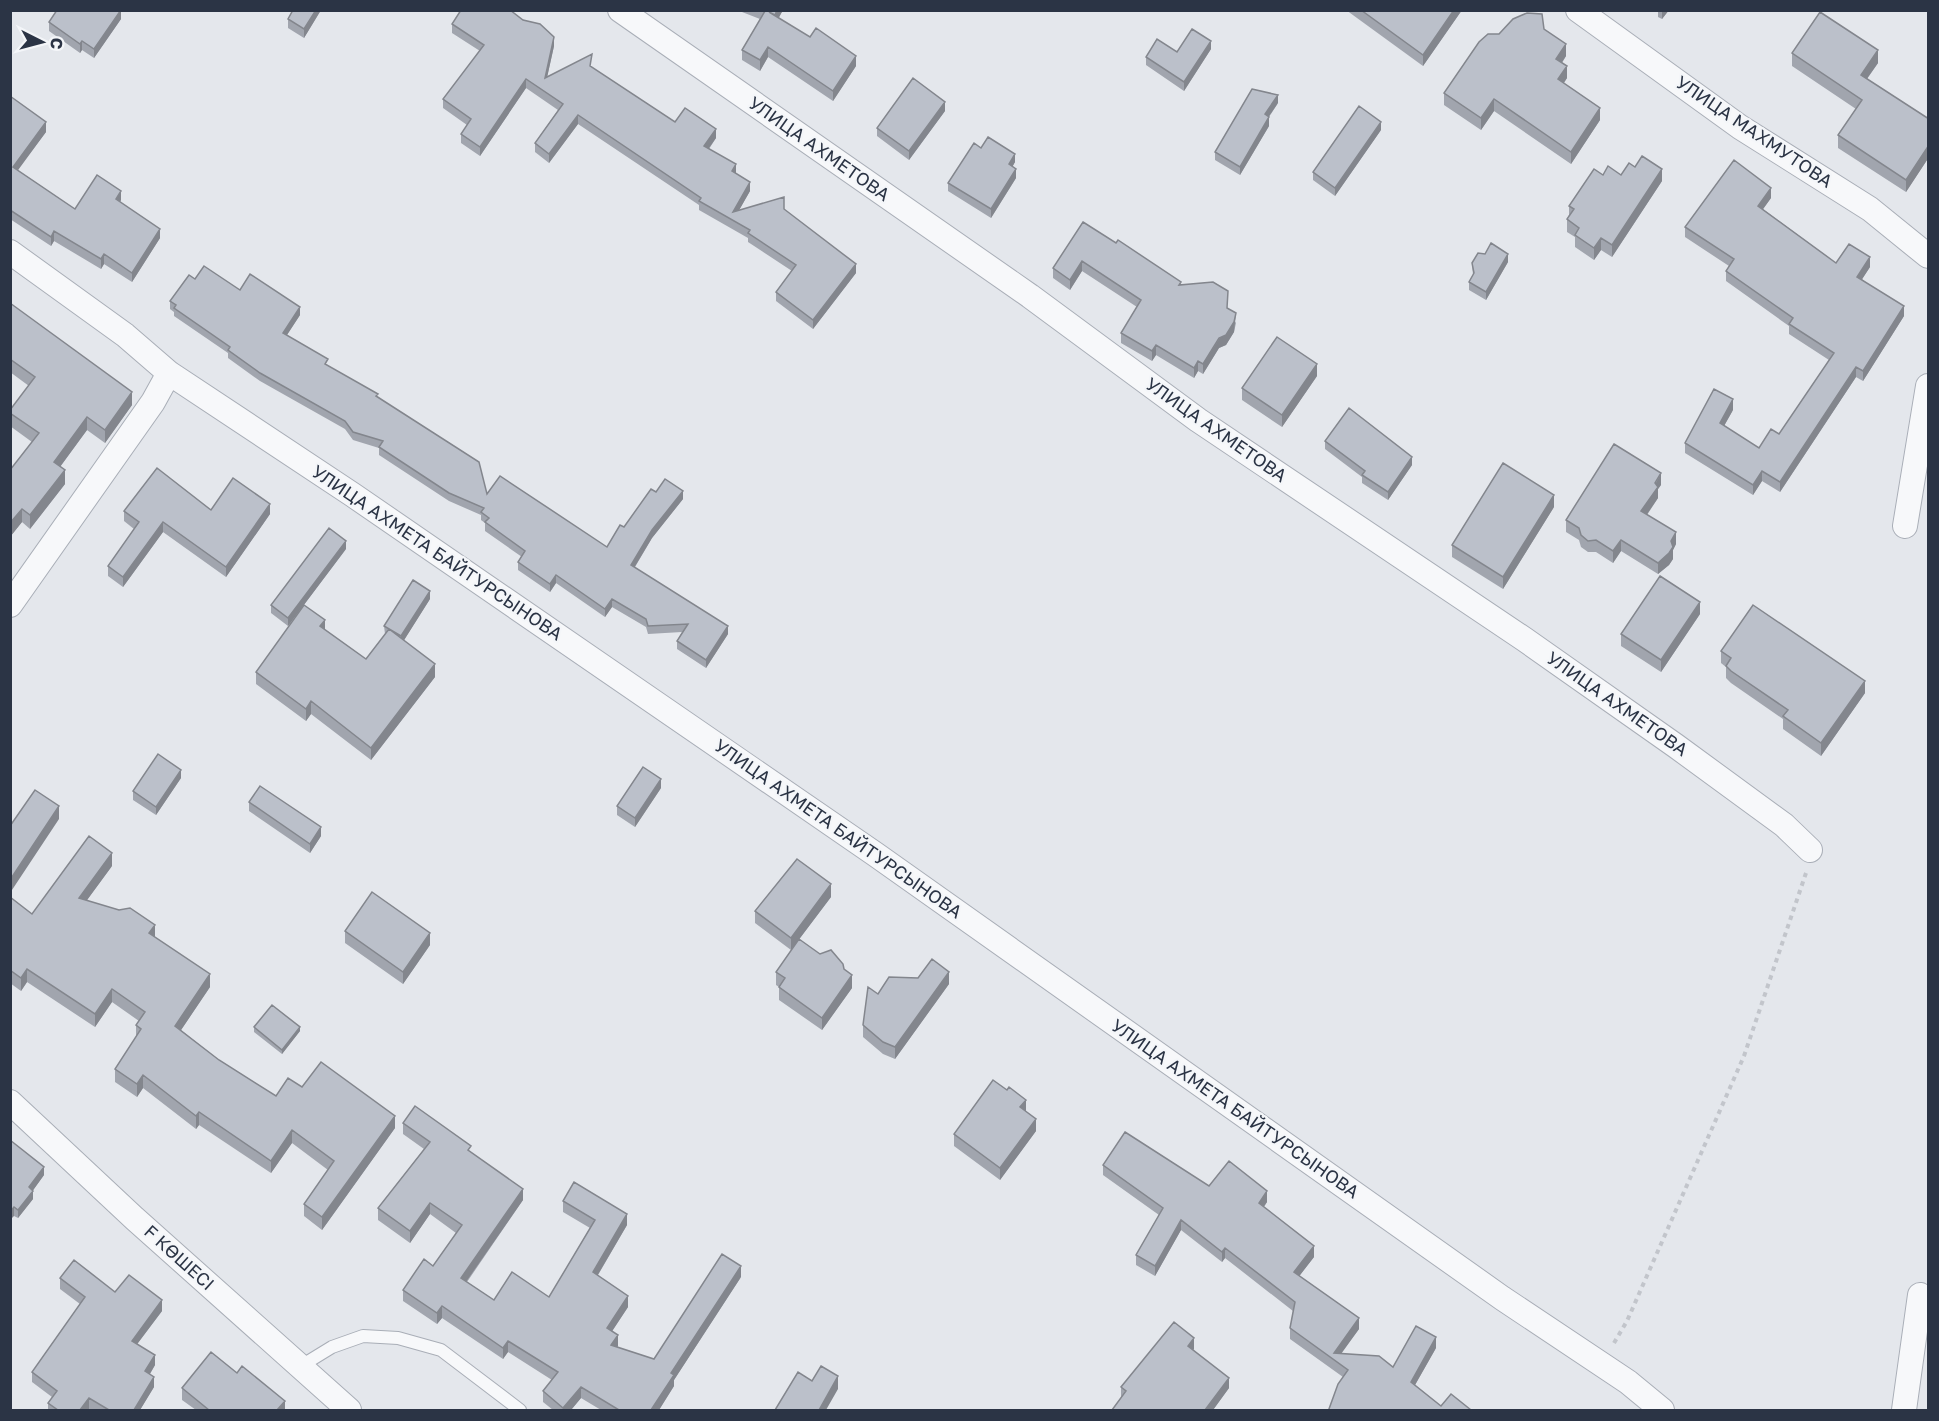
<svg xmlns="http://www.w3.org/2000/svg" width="1939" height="1421" viewBox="0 0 1939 1421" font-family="'Golos Text',sans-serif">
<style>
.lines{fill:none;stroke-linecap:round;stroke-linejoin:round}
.service-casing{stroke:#a9aeb7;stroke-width:14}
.minor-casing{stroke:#a9aeb7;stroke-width:26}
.path{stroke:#c2c5cb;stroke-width:4;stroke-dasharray:4.5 4.5;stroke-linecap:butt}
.service{stroke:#f7f8fa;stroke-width:12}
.minor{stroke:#f7f8fa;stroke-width:24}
.wall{fill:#a1a5ae}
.shaded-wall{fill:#83868d}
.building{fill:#bbc0ca;stroke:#83868d;stroke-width:1.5}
.labels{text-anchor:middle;stroke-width:4.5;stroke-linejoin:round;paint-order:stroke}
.street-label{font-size:18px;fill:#2b3445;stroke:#f4f6f9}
</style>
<rect width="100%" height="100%" fill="#e4e7ec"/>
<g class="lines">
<!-- service casing -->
<g class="service-casing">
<path id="service" d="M301,1366L332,1347L363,1336L398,1338L441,1350L520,1410"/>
</g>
<!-- minor casing -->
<g class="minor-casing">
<path id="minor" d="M620,10L1030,296L1198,420L1524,639L1676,746L1784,825L1810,850
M1578,10L1740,127L1870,209L1928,256
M10,252L125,335L169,373L353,495L875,854L1502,1298L1628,1382L1662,1410
M1905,526L1928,386
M10,605L153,402L169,373
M10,1102L134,1218L349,1410
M1904,1410L1920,1295"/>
</g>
<!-- path -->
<path class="path" d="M1614,1343L1627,1321L1744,1056L1806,873"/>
<!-- service -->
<use href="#service" class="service"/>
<!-- minor -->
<use href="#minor" class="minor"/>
</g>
<!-- wall -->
<path class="wall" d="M293,10H321L304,38L288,28V19Z
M741,10H783L778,18L856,66L833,101L768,57L760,71L742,60V50L760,19L742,12Z
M1346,10H1462L1423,66Z
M1658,10H1669L1662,19L1658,17Z
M121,19L94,58L82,50L80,53L49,31V22Z
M452,24L554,46L547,77L591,67L675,122L716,138L709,149L736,174L750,191L739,210L784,209L856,273L813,329L776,301V292L792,271L748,242V238L699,210V205L578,124L549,163L535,152V143L558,110L526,88L480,156L461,143V134L467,125L443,108V99L480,51L452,33Z
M1544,29L1566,56L1562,63L1567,78L1564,83L1600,120L1571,164L1494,111L1481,130L1444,105V93L1499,34Z
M1211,49L1184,91L1146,65V57L1177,52Z
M1792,53L1878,63L1867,79L1929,119V157L1906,192L1838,148V135L1856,109L1792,66Z
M10,96L46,132L17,170L75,209L121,200L120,202L160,238L132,282L104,264L101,269L54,241L51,246L10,219Z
M1278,103L1269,117V126L1240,175L1215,160V152Z
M945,111L909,160L877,136V128Z
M1381,130L1335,196L1313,180V172Z
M981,148L1015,162L1012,167L1016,178L991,218L948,191V183Z
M1635,167L1662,181L1612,257L1601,250L1594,260L1575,247V237L1567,232V219L1569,215V206L1603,175H1621Z
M1771,198L1763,209L1836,263L1870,267L1862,279L1904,316L1863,381L1856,377L1780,492L1762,481L1753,495L1685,453V443L1733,410L1724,426L1759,448L1779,434L1829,360L1789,334V326L1726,281V271L1729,266L1685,237V227Z
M1083,222L1181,284L1228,308L1236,323L1234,332L1226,345L1219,348L1203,374L1198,371L1194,378L1156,355L1152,361L1121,343V333L1137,307L1082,271L1070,290L1053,278V268Z
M1508,262L1486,300L1469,290V282L1473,275L1472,263Z
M195,279L240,290L300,315L287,335L328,366L378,397L487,494L607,547L656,492L683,499L652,538L635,567L728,634L706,668L677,649V641L682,632L648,634L646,627L612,607L605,617L556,583L550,592L518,570V562L522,557L485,531V523L481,520V515L449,501L379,455V448L353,440L345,429L260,381L228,358V353L174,316V312L170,309V301Z
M10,303L132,405L105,443L87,430L60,467L65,484L30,529L22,522L10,537V470L32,442L10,426V410L29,386L10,372Z
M1317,376L1282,427L1242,400V388Z
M1325,441L1412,465L1388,500L1362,483V477L1325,449Z
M1661,485L1658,489V498L1647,515L1676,544L1673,550V559L1669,565L1658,574L1621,551L1613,563L1596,552H1588L1581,547L1579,540L1566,532V520Z
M1554,507L1503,589L1452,557V545Z
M211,510L270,514L226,577L163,532L123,587L108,576V566L134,529L124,521V511Z
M346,549L288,626L271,613V605Z
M430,599L404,640L435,677L371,760L311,714L306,721L256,684V672L325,630L366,659L385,634L384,626Z
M1700,614L1661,672L1621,646V634Z
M1721,651L1865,693L1821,756L1783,729V719L1731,683L1726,678V667L1721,663Z
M181,778L156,815L133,800V791Z
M661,788L635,827L617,815V806Z
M249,802L321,836L310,853L249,811Z
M112,866L87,900L155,937L210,987L181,1030L219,1060L276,1096L302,1087L395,1128L322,1230L304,1216V1204L328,1170L292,1143L271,1173L199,1125L196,1129L143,1088L137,1097L115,1082V1069L136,1037V1025L139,1021L112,1002L95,1027L27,982L21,991L10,983V897L32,914Z
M831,897L791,950L755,923V911Z
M345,931L430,945L403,984L345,943Z
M820,954L844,969L852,988L822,1030L779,1000V987L776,985V972Z
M918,978L949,984L895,1059L883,1054L863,1037V1025L878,994Z
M254,1027L300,1031L282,1054L254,1032Z
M1026,1111L1036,1131L1000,1180L954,1146V1134Z
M403,1123L471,1153L523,1200L467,1282L494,1300L549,1297L590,1228L563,1212V1201L627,1225L598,1275L628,1307L612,1331L618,1346L617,1347L654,1359L741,1277L674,1380V1386L659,1410H601L581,1398L571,1410H553L543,1402V1391L552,1380L508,1352L503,1359L442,1318L437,1324L403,1301V1290L433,1266L456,1233L430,1214L410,1243L378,1220V1208L424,1149L403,1134Z
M10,1140L44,1175L33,1190V1199L18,1218L14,1216Z
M1103,1165L1209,1186L1267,1202L1264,1207L1314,1257L1299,1276L1359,1329L1341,1353L1393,1367L1436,1348L1415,1385L1441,1406L1471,1410H1329L1343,1377L1290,1339V1328L1293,1311L1225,1258L1222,1262L1181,1230L1155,1276L1136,1265V1255L1159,1215L1103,1175Z
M60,1278L115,1292L162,1311L137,1344L155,1365L150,1374L154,1387L140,1410H92L89,1409L88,1410H48V1403L52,1397L32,1382V1372L80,1304L60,1289Z
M1194,1349L1193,1350L1229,1388L1213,1410H1112L1122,1397H1121V1387Z
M182,1388L285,1410H196L182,1400Z"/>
<!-- shaded-wall -->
<path class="shaded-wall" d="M121,10V19L94,58V49Z
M316,10H321L304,38V29Z
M777,10H783L775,25V15Z
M1454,10H1462L1423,66V55Z
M1662,10H1669L1662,19Z
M554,37V46L545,87V78Z
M82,41V50L80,53V44Z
M1211,41V49L1184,91V82Z
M1566,44V56L1556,71V59Z
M768,47V57L760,71V60Z
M1878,50V63L1861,87V75Z
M856,56V66L833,101V91Z
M1567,66V78L1558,91V79Z
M526,79V88L480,156V147Z
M1278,95V103L1265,122V114Z
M1494,99V111L1481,130V118Z
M945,102V111L909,160V151Z
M1600,108V120L1571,164V152Z
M578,115V124L549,163V154Z
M1269,117V126L1240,175V167Z
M46,122V132L13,177V167Z
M1381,122V130L1335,196V188Z
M716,129V138L704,155V146Z
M1929,145V157L1906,192V180Z
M1015,154V162L1009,173V164Z
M736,164V173L732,180V171Z
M1016,169V178L991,218V209Z
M1662,169V181L1612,257V245Z
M750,182V191L733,221V212Z
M1771,188V198L1758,216V206Z
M121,191V200L116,209V199Z
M160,229V238L132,282V273Z
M54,231V241L51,246V237Z
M1601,238V250L1594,260V248Z
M104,254V264L101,269V259Z
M1508,254V262L1486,300V292Z
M1870,257V267L1857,287V277Z
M1082,261V271L1070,290V280Z
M856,264V273L813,329V320Z
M1904,306V316L1863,381V371Z
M300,307V315L283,341V333Z
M1236,313L1234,332L1226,345L1219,348L1203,374V364Z
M1156,345V355L1152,361V351Z
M1198,361V371L1194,378V368Z
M1317,364V376L1282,427V415Z
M1856,367V377L1780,492V482Z
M132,392V405L105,443V430Z
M1733,399V410L1720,433V423Z
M87,417V430L54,475V462Z
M1412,457V465L1388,500V492Z
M65,470V484L30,529V515Z
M1762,471V481L1753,495V485Z
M1661,473V485L1658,489V498L1641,523V511Z
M683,491V499L652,538L631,573V565L652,530Z
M1554,495V507L1503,589V577Z
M270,504V514L226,577V567Z
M22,509V522L10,537V523Z
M163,522V532L123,587V577Z
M1676,532V544L1673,550V559L1669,565L1658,574V563Z
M1621,540V551L1613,563V551Z
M346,541V549L288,626V618Z
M556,575V583L550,592V584Z
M430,591V599L401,645V636Z
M612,599V607L605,617V609Z
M1700,602V614L1661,672V660Z
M325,620V633L320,626Z
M728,626V634L706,668V660Z
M435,664V677L371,760V748Z
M1865,681V693L1821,756V743Z
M311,701V714L306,721V709Z
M181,770V778L156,815V807Z
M661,779V788L635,827V818Z
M59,806V819L10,893V880Z
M321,827V836L310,853V844Z
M112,853V866L79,911V898Z
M831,884V897L791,950V938Z
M155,925V938L149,933Z
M430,933V945L403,984V972Z
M27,969V982L21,991V978Z
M949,972V984L895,1059V1047Z
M210,974V987L175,1039V1026Z
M852,975V988L822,1030V1018Z
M112,989V1002L95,1027V1014Z
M300,1027V1031L282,1054V1050Z
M143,1075V1088L137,1097V1084Z
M1026,1100V1112L1020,1107Z
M199,1112V1125L196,1129V1116Z
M395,1116V1128L322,1230V1217Z
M1036,1119V1131L1000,1180V1168Z
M292,1130V1143L271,1173V1161Z
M44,1167V1175L29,1196V1187Z
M523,1189V1200L461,1289V1278Z
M33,1191V1199L18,1218V1210Z
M1267,1191V1202L1259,1213V1203Z
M430,1203V1214L410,1243V1231Z
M14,1207V1216L10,1220V1212Z
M627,1214V1225L593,1283V1272Z
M1181,1220V1230L1155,1276V1266Z
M1314,1246V1257L1294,1283V1272Z
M1225,1248V1258L1222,1262V1252Z
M741,1266V1277L674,1380V1386L659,1410H651L671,1373Z
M628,1296V1307L607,1339V1328Z
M162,1300V1311L132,1351V1341Z
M442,1306V1318L437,1324V1313Z
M1359,1318V1329L1336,1361L1334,1353Z
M618,1335V1346L611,1357V1345Z
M1436,1337V1348L1411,1392V1382Z
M1194,1338V1349L1188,1356V1346Z
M508,1341V1352L503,1359V1348Z
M155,1355V1365L145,1382V1371Z
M838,1376V1389L826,1410H819Z
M154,1377V1387L140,1410H134Z
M1229,1378V1388L1213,1410H1205Z
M581,1387V1398L571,1410H563V1408Z
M89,1398V1409L88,1410H80Z
M285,1401V1410H277Z"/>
<!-- building -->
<path class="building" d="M57,10H121L94,49L82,41L80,44L49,22Z
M293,10H316L304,29L288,19Z
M461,10H510L523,20L540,24L554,37L545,78L592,54L590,66L675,122L685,108L716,129L704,146L736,164L732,171L750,182L733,212L784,197V209L856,264L813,320L776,292L796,265L748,233L750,230L699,201L701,198L578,115L549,154L535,143L563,104L526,79L480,147L461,134L471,119L443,99L484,45L452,24Z
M764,10H777L775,15L769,12L810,37L816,28L856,56L833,91L768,47L760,60L742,50L765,11Z
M1361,10H1454L1423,55Z
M1820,12L1878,50L1861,75L1929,119V145L1906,180L1838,135L1862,100L1792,53Z
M1527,13L1542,14L1544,29L1566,44L1556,59L1567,66L1558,79L1600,108L1571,152L1494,99L1481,118L1444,93L1479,42L1488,34H1499L1513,19Z
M1192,29L1211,41L1184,82L1146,57L1157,39L1177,52Z
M913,78L945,102L909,151L877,128Z
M1252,89L1278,95L1265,114L1269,117L1240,167L1215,152Z
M10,96L46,122L13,167L75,209L97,175L121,191L116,199L160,229L132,273L104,254L101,259L54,231L51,237L10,210Z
M1359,106L1381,122L1335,188L1313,172Z
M988,137L1015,154L1009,164L1016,169L991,209L948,183L974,143L981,148Z
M1642,156L1662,169L1612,245L1601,238L1594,248L1575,235L1579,228L1567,219L1574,209L1569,206L1594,169L1603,175L1608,166L1621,175L1629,163L1635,167Z
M1734,160L1771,188L1758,206L1836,263L1849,244L1870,257L1857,277L1904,306L1863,371L1856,367L1780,482L1762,471L1753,485L1685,443L1714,389L1733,399L1720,423L1759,448L1771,429L1779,434L1834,353L1789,324L1793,318L1726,271L1734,259L1685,227Z
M1083,222L1116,243L1118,240L1181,282L1179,285L1213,282L1228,291L1227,308L1236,313L1234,322L1226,335L1219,338L1203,364L1198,361L1194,368L1156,345L1152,351L1121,333L1141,300L1082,261L1070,280L1053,268Z
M1491,243L1508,254L1486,292L1469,282L1474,273L1472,263L1478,253L1485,254Z
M204,266L240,290L250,274L300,307L283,333L328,359L325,364L378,394L376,396L479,462L487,494L500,476L607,547L620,525L624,527L651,489L656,492L665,479L683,491L652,530L631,565L728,626L706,660L677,641L688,624L648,626L646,619L612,599L605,609L556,575L550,584L518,562L525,551L485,522L489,518L481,512L484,508L449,493L379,447L383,441L353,432L345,421L260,373L228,350L230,347L174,308L176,305L170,301L189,275L195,279Z
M10,303L132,392L105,430L87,417L54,462L65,470L30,515L22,509L10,523V470L39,433L10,413V410L35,377L10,359Z
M1277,337L1317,364L1282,415L1242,388Z
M1349,408L1412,457L1388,492L1362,475L1365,471L1325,441Z
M1614,444L1661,473L1655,483L1658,487L1641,511L1676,532L1671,541L1673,547L1669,553L1658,563L1621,540L1613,551L1596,540L1588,541L1581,535L1579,528L1566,520Z
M1503,463L1554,495L1503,577L1452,545Z
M157,468L211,510L233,478L270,504L226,567L163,522L123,577L108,566L139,522L124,511Z
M329,528L346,541L288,618L271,605Z
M1660,576L1700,602L1661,660L1621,634Z
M413,580L430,591L401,636L384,626Z
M304,605L325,620L320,626L366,659L389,629L435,664L371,748L311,701L306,709L256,672Z
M1753,605L1865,681L1821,743L1783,716L1788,710L1731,671L1726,666L1731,658L1721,651Z
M158,754L181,770L156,807L133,791Z
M643,767L661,779L635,818L617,806Z
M260,786L321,827L310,844L249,802Z
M35,790L59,806L10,880V826Z
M89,836L112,853L79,898L119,910L130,908L155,925L149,933L210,974L175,1026L219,1060L276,1096L288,1078L302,1087L321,1062L395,1116L322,1217L304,1204L334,1161L292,1130L271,1161L199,1112L196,1116L143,1075L137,1084L115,1069L141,1029L136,1025L145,1012L112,989L95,1014L27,969L21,978L10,970V897L32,914Z
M797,859L831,884L791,938L755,911Z
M372,892L430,933L403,972L345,931Z
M799,939L820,954L831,950L843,964L844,969L852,975L822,1018L779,987L785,978L776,972Z
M932,959L949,972L895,1047L883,1042L863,1025L868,987L878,994L889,977L918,978Z
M272,1005L300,1027L282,1050L254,1027Z
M993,1080L1007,1090L1009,1087L1026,1100L1020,1107L1036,1119L1000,1168L954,1134Z
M415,1106L471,1146L468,1150L523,1189L461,1278L494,1300L512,1272L549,1297L595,1220L563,1201L574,1182L627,1214L593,1272L628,1296L607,1328L618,1335L611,1345L654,1359L722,1254L741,1266L671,1373L674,1375L651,1410H619L581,1387L563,1408L543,1391L558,1372L508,1341L503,1348L442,1306L437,1313L403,1290L424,1259L433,1266L462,1225L430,1203L410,1231L378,1208L430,1142L403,1123Z
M1125,1132L1209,1186L1229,1161L1267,1191L1259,1203L1314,1246L1294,1272L1359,1318L1334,1353L1379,1356L1393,1367L1416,1326L1436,1337L1411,1382L1441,1406L1451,1394L1471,1410H1331L1329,1409L1338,1384L1348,1370L1290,1328L1295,1302L1225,1248L1222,1252L1181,1220L1155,1266L1136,1255L1163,1208L1103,1165Z
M10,1140L44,1167L29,1187L33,1191L18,1210L14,1207L10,1212Z
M74,1260L115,1292L129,1275L162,1300L132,1341L155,1355L145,1371L154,1377L134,1410H109L89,1398L80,1410H58L48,1403L57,1391L32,1372L85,1297L60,1278Z
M1174,1322L1194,1338L1188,1346L1229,1378L1205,1410H1112L1126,1391L1121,1387Z
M211,1352L237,1373L242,1366L285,1401L277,1410H209L182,1388Z
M821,1366L838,1376L819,1410H775L798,1372L812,1381Z"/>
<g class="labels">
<!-- street labels -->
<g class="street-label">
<text transform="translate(1754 132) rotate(34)" y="6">УЛИЦА МАХМУТОВА</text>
<text transform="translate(819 149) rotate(35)" y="6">УЛИЦА АХМЕТОВА</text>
<text transform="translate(1216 430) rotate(35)" y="6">УЛИЦА АХМЕТОВА</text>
<text transform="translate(437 553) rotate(34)" y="6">УЛИЦА АХМЕТА БАЙТУРСЫНОВА</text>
<text transform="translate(1617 704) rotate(35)" y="6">УЛИЦА АХМЕТОВА</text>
<text transform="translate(838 829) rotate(35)" y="6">УЛИЦА АХМЕТА БАЙТУРСЫНОВА</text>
<text transform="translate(1235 1109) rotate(35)" y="6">УЛИЦА АХМЕТА БАЙТУРСЫНОВА</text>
<text transform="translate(179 1258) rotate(42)" y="6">F КӨШЕСІ</text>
</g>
</g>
<!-- border -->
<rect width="1939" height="1421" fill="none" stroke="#2b3445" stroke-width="24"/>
<!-- north arrow -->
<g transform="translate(42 42) rotate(96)" stroke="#f4f6f9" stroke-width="4.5" paint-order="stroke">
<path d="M0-4.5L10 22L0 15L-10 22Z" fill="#2b3445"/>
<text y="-9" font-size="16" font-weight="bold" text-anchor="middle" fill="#2b3445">С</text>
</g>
</svg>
